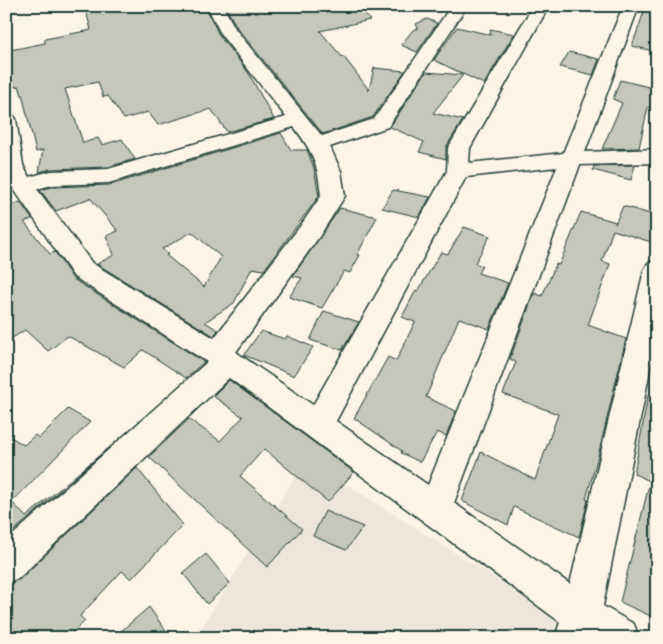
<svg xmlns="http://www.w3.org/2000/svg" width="663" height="644" viewBox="0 0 663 644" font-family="Mali,sans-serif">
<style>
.built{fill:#ece7d8}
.building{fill:#c5c7b9;stroke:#1f3d34;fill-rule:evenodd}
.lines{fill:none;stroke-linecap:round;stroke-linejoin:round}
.minor-casing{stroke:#1f3d34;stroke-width:3}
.minor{fill:#fcf5e5;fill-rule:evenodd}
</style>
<rect width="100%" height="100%" fill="#fcf5e5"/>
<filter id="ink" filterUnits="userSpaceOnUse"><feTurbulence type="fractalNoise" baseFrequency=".02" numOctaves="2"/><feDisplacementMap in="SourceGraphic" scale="10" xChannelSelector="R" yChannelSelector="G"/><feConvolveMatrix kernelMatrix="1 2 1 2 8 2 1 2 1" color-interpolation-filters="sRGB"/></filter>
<g filter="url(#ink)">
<!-- built -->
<path class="built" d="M306,459L591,638H195Z"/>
<!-- building -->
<path class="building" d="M113,6H205L220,37L248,72L274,119L227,132L211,109L158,125L148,112L124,119L108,96L103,97L98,82L65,89L83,143L98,138L102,145L122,139L135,159L108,167L51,169L39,172L43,150L36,152L23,98L19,86L15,87L12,80L6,81V51L45,43V39L91,30L86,11Z
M225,6H358L370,20L320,31L342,57H344L369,90L374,68L405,71L373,117L323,134L238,29Z
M646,6H657V52L632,46Z
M427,19L437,23L417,52L401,45L413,30L418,28L416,24Z
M457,27L491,35L490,29L514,34L484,84L434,60Z
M569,52L599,59L593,75L560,67Z
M426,72L463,75L433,113L463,120L446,147V159L419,152L424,142L390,127Z
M620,80L657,89V109L648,107L639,148L602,149L622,103L613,99Z
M281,133L291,150H307L314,168L319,196L264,270L252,268L234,303L205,322L218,330L214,336L97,264L114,255L106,236L118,231L90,198L56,211L40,190L52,187L110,185ZM192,232L221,257L204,287L166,255L168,254L162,249Z
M635,165L631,180L593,170L594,166Z
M393,190L430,197L419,217L382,208Z
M6,199L11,206L20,202L32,219L24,222L50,254L55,252L73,279L204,362L186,378L143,350L124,367L68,336L48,351L25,330L6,342Z
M623,206L657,216V234L654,243L613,230L602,261L610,264L588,325L626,339L598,456L586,499L588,500L579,537L514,507L508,525L462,501L481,452L535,480L558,414L503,394L516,362L510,359L534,293L542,296L556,264L559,265L581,212L616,222L615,224Z
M340,208L377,217L357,255H360L350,273L344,271L322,308L289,297L302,278L293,276Z
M464,227L490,236L475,263L482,266L478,273L508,283L489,329L459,318L426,397L456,411L446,436L437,432L420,462L401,453L402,451L354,418L388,357L396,361L415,322L402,317L416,290L418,291L441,252L448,254Z
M324,311L359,322L342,350L310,340Z
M261,331L285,339L287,336L313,347L294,376L244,355Z
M229,380L354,472L328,502L264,449L240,476L302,529L267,567L149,457L189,419L220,441L243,417L213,396Z
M648,395L657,396V619L620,602L650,481L634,474Z
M68,409L90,422L12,502L26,517L107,449L6,538V434L24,445L35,435L39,438Z
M137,468L183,525L131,579L122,571L80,616L85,621L67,638H6V585L20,579Z
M325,511L363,527L346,550L313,536Z
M206,554L230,583L207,604L183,573Z
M149,607L171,638H113Z"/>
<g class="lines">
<!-- minor casing -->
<g class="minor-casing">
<path id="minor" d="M207,6H223L236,30L322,136L374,119L451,6H467L388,127L330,147L341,171L345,196L319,237L236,352L313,405L447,171L448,148L533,6H549L470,148L469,163L563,153L623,6H639L585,152L657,149V163L580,165L454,503L570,584L644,270L648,263L657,261V335L603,606L634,624L639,638H555L560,622L229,378L19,578L6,583V541L207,362L74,277L15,191L6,175V113L13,115L16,119L23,165L29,177L51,171L108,169L286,117L222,36ZM294,127C313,152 318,165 321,196L301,225L214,338L92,263L37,189L52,185L109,183ZM557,167L428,485L336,421L466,177Z"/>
</g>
<!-- minor -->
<use href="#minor" class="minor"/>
</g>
</g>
<!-- margin -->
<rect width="663" height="644" fill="none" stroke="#fcf5e5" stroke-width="25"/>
<rect x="12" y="12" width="638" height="619" fill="none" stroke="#1f3d34" stroke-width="2" filter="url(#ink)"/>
</svg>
